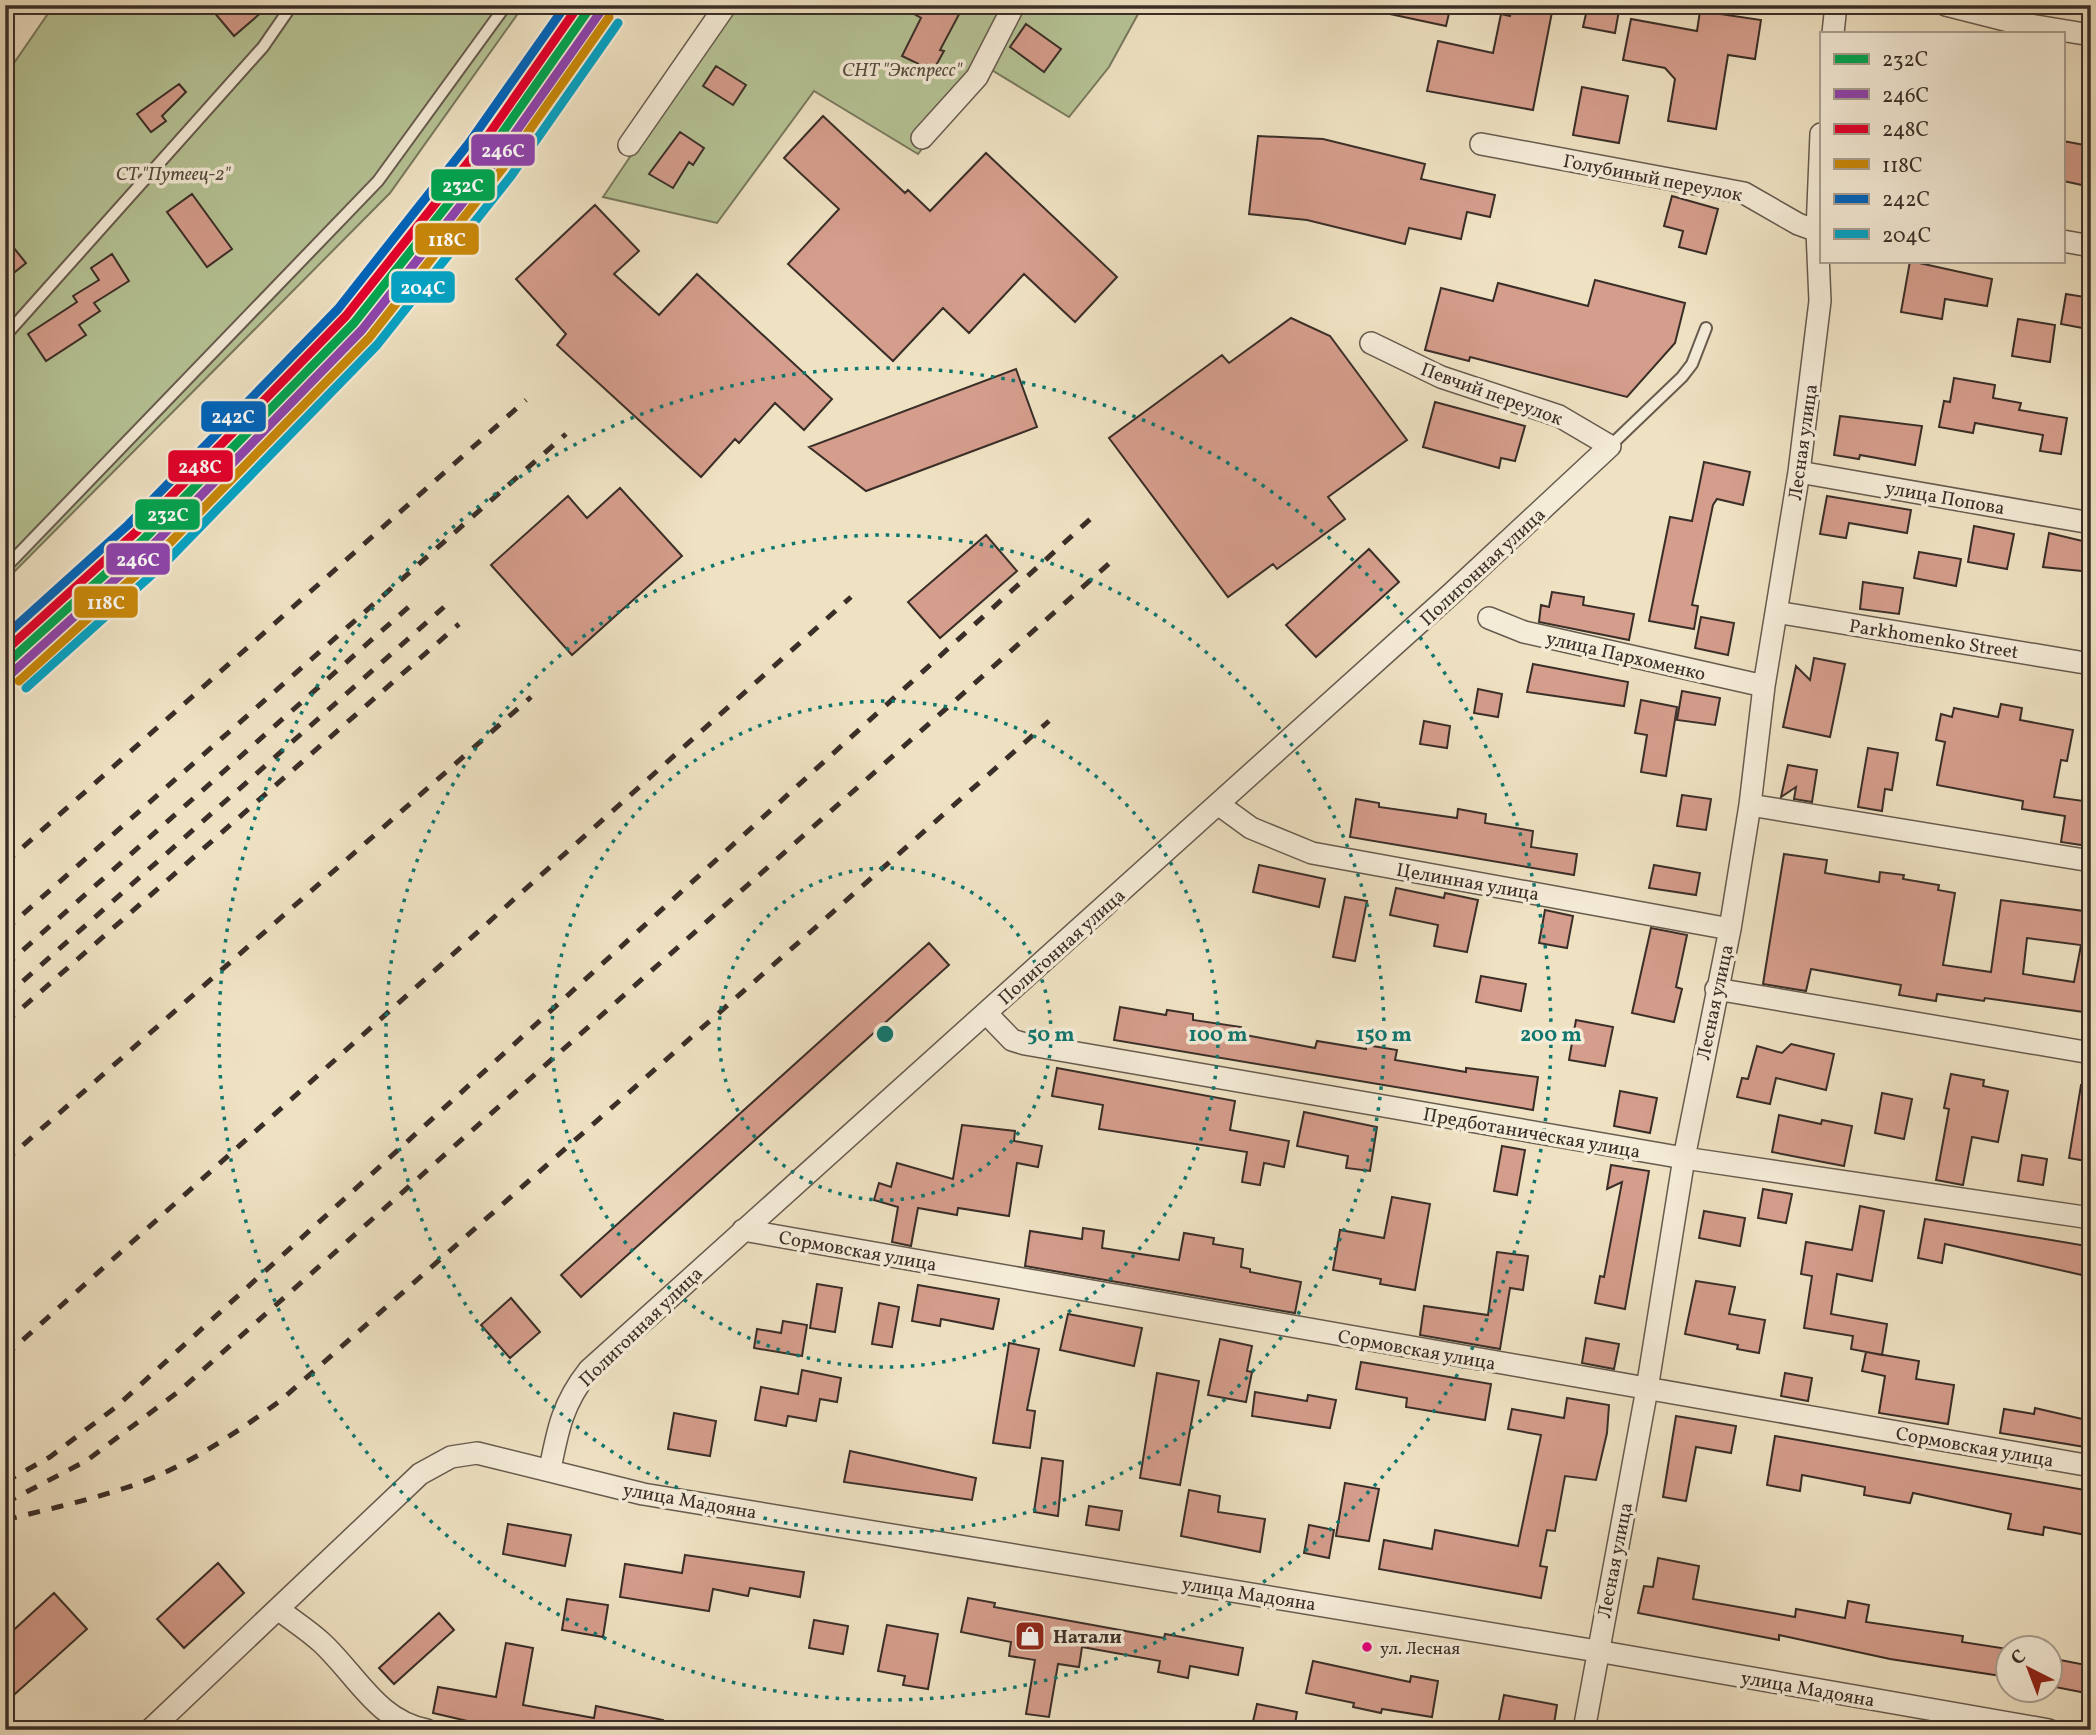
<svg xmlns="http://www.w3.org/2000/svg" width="2096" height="1735" viewBox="0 0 2096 1735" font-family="Vollkorn,serif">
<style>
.green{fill:#b6c496;stroke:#78795f;stroke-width:2}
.building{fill:#d59d8c;stroke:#3a2e28;stroke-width:2;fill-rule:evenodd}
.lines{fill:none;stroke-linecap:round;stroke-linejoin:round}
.service-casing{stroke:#675b4f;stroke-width:14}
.minor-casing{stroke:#675b4f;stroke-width:24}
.service{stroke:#f5ecd8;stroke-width:10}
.minor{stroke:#f5ecd8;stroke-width:21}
.rail{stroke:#3a2e28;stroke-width:5;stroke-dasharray:12 12;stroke-linecap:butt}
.rail-1-casing{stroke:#f5ecd8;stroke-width:14}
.rail-2-casing{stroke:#f5ecd8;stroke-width:14}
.rail-3-casing{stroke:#f5ecd8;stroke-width:14}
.rail-4-casing{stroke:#f5ecd8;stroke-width:14}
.rail-5-casing{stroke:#f5ecd8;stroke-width:14}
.rail-6-casing{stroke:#f5ecd8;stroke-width:14}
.rail-1{stroke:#00a651;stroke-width:9}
.rail-2{stroke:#8e44ad;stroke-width:9}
.rail-3{stroke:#e4002b;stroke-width:9}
.rail-4{stroke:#c8880a;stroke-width:9}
.rail-5{stroke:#0065bd;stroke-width:9}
.rail-6{stroke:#03a3c6;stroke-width:9}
.ring{fill:none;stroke:#0f766e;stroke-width:3.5;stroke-dasharray:3.5 7}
.bus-dot{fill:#e5007d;stroke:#f5ecd8;stroke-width:2.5}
.labels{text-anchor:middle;stroke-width:7;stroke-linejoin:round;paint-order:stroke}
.bus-label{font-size:17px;fill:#3a2e28;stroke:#f5ecd8;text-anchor:start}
.park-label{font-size:19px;font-style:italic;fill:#534c3e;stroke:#f5ecd8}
.street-label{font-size:19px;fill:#3a2e28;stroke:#f5ecd8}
.poi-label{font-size:19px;font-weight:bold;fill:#3a2e28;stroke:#f5ecd8;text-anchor:start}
.centre{fill:#0f766e;stroke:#f5ecd8;stroke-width:3.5}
.ring-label{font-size:21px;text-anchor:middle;font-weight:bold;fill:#0f766e;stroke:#f5ecd8;stroke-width:7;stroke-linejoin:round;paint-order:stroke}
.line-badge{stroke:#f5ecd8;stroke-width:2.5}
.badge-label{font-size:19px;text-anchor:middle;font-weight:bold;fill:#fff}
</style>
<rect width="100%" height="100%" fill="#efe2c3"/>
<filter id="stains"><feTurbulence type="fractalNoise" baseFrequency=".00286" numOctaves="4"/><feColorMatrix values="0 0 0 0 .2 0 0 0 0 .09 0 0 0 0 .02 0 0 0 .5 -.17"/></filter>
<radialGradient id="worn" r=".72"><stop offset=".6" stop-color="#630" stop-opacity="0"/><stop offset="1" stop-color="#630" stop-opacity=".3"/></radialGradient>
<!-- green -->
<path class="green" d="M54,5H524L390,193L5,581V59L14,63Z
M732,5H1143L1109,67L1069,117L990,69L949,114L918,154L814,91L717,223L603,197Z"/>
<!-- building -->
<path class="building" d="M208,5H270L234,36Z
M898,5H964L940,50L944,51L933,71L902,56L921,18Z
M1386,5H1451L1446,26L1385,13Z
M1512,5H1537L1536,9L1552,12L1533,110L1427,91L1438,41L1493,53L1501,14L1510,16Z
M1588,5H1620L1615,33L1583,27Z
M1700,11L1761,20L1755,59L1728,55L1716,129L1668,121L1675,79L1665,68L1623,60L1631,19L1697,31Z
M1026,24L1061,49L1044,72L1010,47Z
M716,66L746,85L733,105L703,86Z
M179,84L186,92L162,116L166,121L151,132L137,114Z
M1582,87L1628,96L1619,143L1573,135Z
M823,116L905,193L908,190L930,211L986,153L1117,277L1075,322L1024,274L969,333L943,308L893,361L788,264L839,209L784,158Z
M680,132L704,148L693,165L689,162L673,188L649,174Z
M1258,136L1323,139L1425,164L1421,179L1495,195L1490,217L1467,212L1461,239L1409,228L1405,244L1307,220L1249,214Z
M2063,141L2090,146L2082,185L2063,181Z
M192,194L232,249L207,267L167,212Z
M1672,196L1718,209L1706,254L1679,247L1683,231L1664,226Z
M595,205L639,251L614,274L659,315L697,274L832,399L804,430L775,403L739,443L735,439L701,477L557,345L566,334L516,279Z
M5,237L26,263L5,280Z
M112,254L129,281L94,303L100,311L79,325L86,335L46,361L28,334L77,302L73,296L99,280L91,268Z
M1910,261L1992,279L1987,306L1945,299L1942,319L1901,312Z
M1595,280L1685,303L1675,343L1627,397L1470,357L1469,361L1425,350L1441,288L1493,301L1498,283L1588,306Z
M2066,294L2091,298L2088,329L2061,324Z
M1291,318L1330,336L1407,440L1328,497L1345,519L1277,569L1273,564L1228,597L1109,438L1222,355L1229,363Z
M2018,319L2055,325L2050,362L2012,356Z
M1016,369L1037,427L866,491L809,447Z
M1954,378L1995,385L1993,398L2021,403L2019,410L2067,418L2061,454L2040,451L2043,435L1975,423L1973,433L1939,427L1944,401L1950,402Z
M1435,402L1525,426L1515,461L1501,458L1499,468L1423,447Z
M1840,416L1922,426L1915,465L1860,455L1859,459L1834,455Z
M1704,462L1750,472L1743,505L1717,499L1713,505L1692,605L1698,606L1694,629L1649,621L1670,517L1692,521Z
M620,488L682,556L572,655L491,565L568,496L587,518Z
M1827,496L1911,510L1907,533L1849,523L1846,538L1820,534Z
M1974,526L2014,534L2007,569L1968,562Z
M2049,533L2091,543V572L2043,567Z
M986,535L1017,571L940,638L908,602Z
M1369,549L1399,582L1316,657L1286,625Z
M1919,552L1961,559L1956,586L1914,578Z
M1863,582L1903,588L1899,614L1860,609Z
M1552,592L1584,597L1583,605L1634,614L1629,640L1539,622L1541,605L1549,607Z
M1701,617L1734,623L1728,655L1695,648Z
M1814,658L1845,664L1830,737L1783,727L1796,666L1810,680Z
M1533,664L1628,682L1624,706L1527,692Z
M1478,689L1502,694L1498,717L1474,713Z
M1682,691L1720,698L1715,725L1677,720Z
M1641,700L1677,707L1666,776L1641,772L1647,735L1635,733Z
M2001,704L2022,708L2020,720L2073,730L2067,761L2061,760L2054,797L2091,802L2088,846L2061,842L2065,816L2022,809L2023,801L1937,785L1945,742L1936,740L1941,714L1952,717L1954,708L1998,717Z
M1424,721L1450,726L1447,748L1420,744Z
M1868,748L1898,753L1892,790L1885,789L1882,811L1858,807Z
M1788,765L1817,770L1812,802L1794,799L1796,787L1781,797Z
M1682,795L1711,799L1706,830L1677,826Z
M1356,799L1379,803V807L1457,818L1458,809L1486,814L1485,823L1533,831L1531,847L1577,854L1574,875L1350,837Z
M1784,854L1827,860L1825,873L1879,882L1880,872L1904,875L1903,879L1939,885L1938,890L1955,893L1943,965L1991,972L2001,900L2091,912V1013L1985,998L1984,1001L1937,994L1936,1001L1899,995L1901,985L1811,969L1806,991L1763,984ZM2027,938L2081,945L2074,982L2023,974Z
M1259,865L1325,879L1319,907L1253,892Z
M1654,865L1700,873L1696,895L1649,888Z
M1396,888L1444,898L1445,893L1478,900L1467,952L1434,946L1438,925L1390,915Z
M1345,897L1367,901L1355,961L1333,957Z
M1545,910L1573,916L1567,948L1539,943Z
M1651,928L1687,935L1676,987L1682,989L1674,1022L1632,1013Z
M929,943L949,965L581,1297L561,1275Z
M1481,976L1526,984L1521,1011L1476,1002Z
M1120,1007L1166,1015L1167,1010L1193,1014V1020L1241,1027L1240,1034L1315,1048L1317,1041L1366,1049V1045L1397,1050L1395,1060L1466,1072V1068L1538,1077L1533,1110L1114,1040Z
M1576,1020L1613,1027L1605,1066L1569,1060Z
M1791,1044L1834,1054L1826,1090L1776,1078L1770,1104L1737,1097L1742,1078L1748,1079L1757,1046L1782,1053Z
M1057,1068L1235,1101L1230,1130L1289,1141L1284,1167L1264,1163L1260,1185L1242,1182L1247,1152L1099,1129L1103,1105L1052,1096Z
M1951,1074L1984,1080L1983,1086L2008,1091L1998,1142L1972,1137L1963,1185L1936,1180L1949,1109L1944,1108Z
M2081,1085L2091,1086V1162L2069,1158Z
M1620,1091L1657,1098L1650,1133L1614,1126Z
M1882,1093L1912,1099L1904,1139L1875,1133Z
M1304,1112L1377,1127L1370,1171L1346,1168L1348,1156L1297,1146Z
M1779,1115L1821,1124L1822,1120L1852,1126L1844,1166L1772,1152Z
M962,1125L1015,1131L1014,1141L1042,1146L1038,1167L1017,1163L1009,1216L958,1208L957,1215L918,1208L911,1246L892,1242L898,1207L874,1200L879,1183L891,1187L897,1163L953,1179Z
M1502,1146L1525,1150L1517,1195L1494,1191Z
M2022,1155L2047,1159L2043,1185L2018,1181Z
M1611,1165L1649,1171L1625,1309L1595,1303L1600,1276L1604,1277L1622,1182L1607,1189Z
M1763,1189L1792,1194L1786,1223L1758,1218Z
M1392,1197L1430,1204L1415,1290L1380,1284L1381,1279L1333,1270L1340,1230L1384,1238Z
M1860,1206L1884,1211L1872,1281L1837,1274L1831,1314L1887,1324L1882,1355L1851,1349L1853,1336L1804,1328L1812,1276L1801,1274L1806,1242L1852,1250Z
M1704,1211L1745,1218L1740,1246L1699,1238Z
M1925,1219L2087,1246L2082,1275L1945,1244L1942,1263L1918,1258Z
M1083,1228L1104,1231L1102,1248L1179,1260L1184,1233L1214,1238L1213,1244L1243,1249L1241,1267L1250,1269V1272L1301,1282L1295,1313L1025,1266L1030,1231L1082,1239Z
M1497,1252L1528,1256L1523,1290L1510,1288L1500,1349L1420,1335L1424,1306L1488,1315Z
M1696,1281L1735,1287L1729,1314L1765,1320L1759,1353L1737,1349L1738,1345L1685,1334Z
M817,1284L842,1288L835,1332L810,1328Z
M918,1285L999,1299L993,1329L941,1319L940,1326L912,1321Z
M511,1298L540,1332L510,1358L481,1325Z
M879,1303L899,1307L892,1347L872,1344Z
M1068,1314L1142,1328L1134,1366L1060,1350Z
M783,1321L807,1325L802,1356L754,1348L757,1329L781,1333Z
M1586,1338L1619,1344L1614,1369L1582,1363Z
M1220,1339L1252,1346L1247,1371L1252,1372L1246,1402L1208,1395Z
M1009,1343L1039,1349L1027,1410L1035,1411L1030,1448L993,1443Z
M1866,1352L1919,1361L1916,1379L1954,1385L1948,1424L1879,1413L1885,1376L1862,1371Z
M1361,1362L1491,1384L1485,1420L1406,1407L1407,1398L1356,1389Z
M802,1370L841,1378L837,1402L820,1399L816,1421L788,1416L786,1426L755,1420L761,1387L798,1394Z
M1157,1373L1199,1381L1180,1485L1140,1478Z
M1785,1373L1812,1378L1808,1401L1781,1396Z
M1255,1392L1307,1401L1308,1395L1336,1400L1330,1428L1252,1416Z
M1567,1398L1609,1405L1607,1433L1596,1480L1565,1476L1555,1531L1547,1530L1540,1566L1547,1567L1541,1598L1379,1569L1384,1540L1432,1549L1435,1530L1518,1546L1541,1435L1508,1429L1512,1409L1564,1418Z
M2035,1408L2091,1421V1448L2000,1433L2004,1409L2034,1414Z
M674,1413L716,1421L710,1456L668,1449Z
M1676,1416L1736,1426L1731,1453L1696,1447L1686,1501L1663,1497Z
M1775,1436L2091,1491V1536L2044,1527L2043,1535L2008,1529L2011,1514L1913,1493L1910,1503L1864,1495L1865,1487L1802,1475L1800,1491L1767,1485Z
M850,1451L976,1478L972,1500L844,1482Z
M1042,1458L1063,1461L1058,1516L1034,1512Z
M1345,1483L1379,1489L1369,1541L1336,1536Z
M1189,1490L1220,1496L1218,1512L1265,1519L1260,1552L1181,1536Z
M1089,1506L1122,1511L1119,1530L1086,1525Z
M508,1524L571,1535L565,1566L503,1554Z
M1309,1525L1334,1530L1329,1558L1304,1553Z
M685,1555L804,1572L800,1597L750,1588L748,1596L713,1589L709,1611L620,1597L625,1564L682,1573Z
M1658,1558L1699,1566L1693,1599L1795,1617L1796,1609L1845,1618L1848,1601L1869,1605L1866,1622L1963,1636L1962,1642L2008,1649V1677L1890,1659L1779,1635V1640L1638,1613L1644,1586L1653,1587Z
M218,1563L244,1593L184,1648L157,1619Z
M54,1593L87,1629L5,1703V1638Z
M968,1598L995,1603L994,1607L1164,1638L1165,1634L1243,1648L1238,1675L1190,1666L1188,1678L1158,1672L1160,1661L1082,1647L1079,1667L1058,1664L1049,1717L1026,1714L1035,1660L1009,1656L1011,1642L961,1632Z
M567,1599L608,1605L603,1637L562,1630Z
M439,1613L454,1630L394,1684L379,1668Z
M814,1620L848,1626L843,1654L809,1648Z
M887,1625L938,1634L928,1689L903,1685L905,1676L878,1671Z
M506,1643L533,1648L523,1705L594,1718L596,1706L663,1720L662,1730H506L433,1713L438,1687L496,1697Z
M2050,1658L2091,1666V1694L2050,1686Z
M1313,1661L1410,1682L1411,1676L1438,1681L1432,1717L1382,1709L1381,1713L1353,1707L1354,1703L1306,1693Z
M1504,1695L1557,1705L1553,1730H1497Z
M1257,1704L1297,1712L1294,1730H1251Z"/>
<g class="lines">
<!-- service casing -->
<g class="service-casing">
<path id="service" d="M5,336L263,47L292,5
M1610,446L1682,377L1692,364L1706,328
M5,568L378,181L506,5"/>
</g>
<!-- minor casing -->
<g class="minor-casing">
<path id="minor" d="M1946,5L2017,23L2091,35
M1833,33L1836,5
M922,138L977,77L1014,5
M1481,144L1744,193L1798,224L1817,231
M629,145L726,5
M2063,241L2091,246
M1799,472L2091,523
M1776,612L2091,664
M1489,618L1524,632L1764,686
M1218,804L1251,828L1312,853L1730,929
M1750,805L2091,861
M1716,989L2091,1053
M986,1013L1012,1040L1025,1044L1684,1158L2091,1218
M743,1230L2091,1466
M550,1469C558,1428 563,1403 589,1370L1451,594L1610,446L1559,416L1441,377L1371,343
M278,1609C292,1620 308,1630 321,1642C356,1674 377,1721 427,1730
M150,1730L420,1474L451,1457L477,1453L643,1494L1597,1651L2049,1730
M1584,1730L1647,1389L1684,1158L1730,929L1750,805L1764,686L1799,472L1820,301L1817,231L1821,134"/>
</g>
<!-- service -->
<use href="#service" class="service"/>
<!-- minor -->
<use href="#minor" class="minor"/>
<!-- rail -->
<path class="rail" d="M5,863L526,400
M5,930L566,434
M5,966L413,603
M5,997L444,607
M5,1023L459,624
M5,1161L531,697
M5,1356L851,597
M5,1482L50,1457L116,1407L1098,512
M5,1503L86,1461L178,1392L1112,561
M5,1520C45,1510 86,1501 125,1488C182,1470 233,1435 280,1401L1049,721"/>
<!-- rail-1 casing -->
<g class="rail-1-casing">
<path id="rail-1" d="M5,665L143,540L354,323L486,156L592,5"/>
</g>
<!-- rail-2 casing -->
<g class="rail-2-casing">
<path id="rail-2" d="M12,673L151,547L362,330L494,163L601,11"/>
</g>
<!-- rail-3 casing -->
<g class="rail-3-casing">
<path id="rail-3" d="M5,651L136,532L346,316L478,150L579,5"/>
</g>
<!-- rail-4 casing -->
<g class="rail-4-casing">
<path id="rail-4" d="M19,681L158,555L369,338L502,169L609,17"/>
</g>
<!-- rail-5 casing -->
<g class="rail-5-casing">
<path id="rail-5" d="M5,636L128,525L338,309L469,143L566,5"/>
</g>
<!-- rail-6 casing -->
<g class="rail-6-casing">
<path id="rail-6" d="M26,688L166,562L377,345L511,176L618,23"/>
</g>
<!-- rail-1 -->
<use href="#rail-1" class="rail-1"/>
<!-- rail-2 -->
<use href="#rail-2" class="rail-2"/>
<!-- rail-3 -->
<use href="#rail-3" class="rail-3"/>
<!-- rail-4 -->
<use href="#rail-4" class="rail-4"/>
<!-- rail-5 -->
<use href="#rail-5" class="rail-5"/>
<!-- rail-6 -->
<use href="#rail-6" class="rail-6"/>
</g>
<!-- distance rings -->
<g class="ring">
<circle cx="885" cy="1034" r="166"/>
<circle cx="885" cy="1034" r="333"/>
<circle cx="885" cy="1034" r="499"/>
<circle cx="885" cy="1034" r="666"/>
</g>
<!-- icons -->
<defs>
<g id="shop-square" transform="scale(1.575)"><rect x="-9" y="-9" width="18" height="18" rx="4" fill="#8f2418" stroke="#f5ecd8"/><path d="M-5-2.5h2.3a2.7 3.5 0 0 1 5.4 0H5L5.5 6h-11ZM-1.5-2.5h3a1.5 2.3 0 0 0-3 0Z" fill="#fff"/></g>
</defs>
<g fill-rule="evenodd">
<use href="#shop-square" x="1030" y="1636"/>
</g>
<!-- markers -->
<circle class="bus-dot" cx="1367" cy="1647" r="6"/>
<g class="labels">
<!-- bus labels -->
<g class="bus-label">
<text x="1380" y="1654">ул. Лесная</text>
</g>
<!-- park labels -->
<g class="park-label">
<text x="902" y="76">СНТ "Экспресс"</text>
<text x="173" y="180">СТ "Путеец-2"</text>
</g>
<!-- street labels -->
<g class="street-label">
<text transform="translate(1653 177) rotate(11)" y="7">Голубиный переулок</text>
<text transform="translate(1492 393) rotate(20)" y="7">Певчий переулок</text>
<text transform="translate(1802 442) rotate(-82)" y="7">Лесная улица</text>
<text transform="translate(1945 497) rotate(10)" y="7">улица Попова</text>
<text transform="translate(1482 566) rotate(-43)" y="7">Полигонная улица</text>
<text transform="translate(1934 638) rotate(9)" y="7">Parkhomenko Street</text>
<text transform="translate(1626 655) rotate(13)" y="7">улица Пархоменко</text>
<text transform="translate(1468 881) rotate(10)" y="7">Целинная улица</text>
<text transform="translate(1061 946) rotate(-42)" y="7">Полигонная улица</text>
<text transform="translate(1714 1002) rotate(-78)" y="7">Лесная улица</text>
<text transform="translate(1532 1132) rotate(10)" y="7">Предботаническая улица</text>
<text transform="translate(858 1250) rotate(10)" y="7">Сормовская улица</text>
<text transform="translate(640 1326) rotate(-44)" y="7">Полигонная улица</text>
<text transform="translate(1417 1349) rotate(10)" y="7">Сормовская улица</text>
<text transform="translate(1975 1446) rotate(10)" y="7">Сормовская улица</text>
<text transform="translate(690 1500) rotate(10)" y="7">улица Мадояна</text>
<text transform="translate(1614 1560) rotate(-79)" y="7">Лесная улица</text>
<text transform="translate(1249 1593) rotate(9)" y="7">улица Мадояна</text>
<text transform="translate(1808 1688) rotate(10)" y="7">улица Мадояна</text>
</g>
<!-- poi labels -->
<g class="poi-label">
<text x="1053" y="1643">Натали</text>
</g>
</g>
<circle cx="885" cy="1034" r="10" class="centre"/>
<g class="ring-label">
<text x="1051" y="1041">50 m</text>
<text x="1218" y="1041">100 m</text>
<text x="1384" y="1041">150 m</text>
<text x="1551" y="1041">200 m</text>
</g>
<g class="line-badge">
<rect x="470" y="133" width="66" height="34" rx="7" fill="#8e44ad"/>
<rect x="430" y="168" width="66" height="34" rx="7" fill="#00a651"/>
<rect x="414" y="222" width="66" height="34" rx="7" fill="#c8880a"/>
<rect x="390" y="270" width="66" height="34" rx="7" fill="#03a3c6"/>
<rect x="200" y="400" width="67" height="33" rx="7" fill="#0065bd"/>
<rect x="167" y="449" width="67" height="34" rx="7" fill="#e4002b"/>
<rect x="134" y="498" width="67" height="33" rx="7" fill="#00a651"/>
<rect x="105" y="542" width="66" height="34" rx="7" fill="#8e44ad"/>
<rect x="73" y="585" width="66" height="34" rx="7" fill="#c8880a"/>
</g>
<g class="badge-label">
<text x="503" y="157">246С</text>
<text x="463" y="192">232C</text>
<text x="447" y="246">118С</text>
<text x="423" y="294">204С</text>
<text x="233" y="423">242С</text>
<text x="200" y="473">248С</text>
<text x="168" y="521">232C</text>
<text x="138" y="566">246С</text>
<text x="106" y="609">118С</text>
</g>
<!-- margin -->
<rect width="2096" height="1735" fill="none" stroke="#efe2c3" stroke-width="28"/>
<rect x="7" y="7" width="2082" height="1721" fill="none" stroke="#3a2e28" stroke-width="3.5"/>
<rect x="14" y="14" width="2068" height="1707" fill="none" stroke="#3a2e28" stroke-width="2"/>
<!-- legend -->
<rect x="1820" y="32" width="245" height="231" fill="#f5ecd8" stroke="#aaa092" stroke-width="2"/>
<rect x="1834" y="54" width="35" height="10" fill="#00a651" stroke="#aaa092" stroke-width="2"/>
<text x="1882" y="66" font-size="21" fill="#3a2e28">232C</text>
<rect x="1834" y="89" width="35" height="10" fill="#8e44ad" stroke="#aaa092" stroke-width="2"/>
<text x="1882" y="102" font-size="21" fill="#3a2e28">246С</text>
<rect x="1834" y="124" width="35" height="10" fill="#e4002b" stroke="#aaa092" stroke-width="2"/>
<text x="1882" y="136" font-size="21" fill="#3a2e28">248С</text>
<rect x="1834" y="159" width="35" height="10" fill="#c8880a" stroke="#aaa092" stroke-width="2"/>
<text x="1882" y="172" font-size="21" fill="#3a2e28">118С</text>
<rect x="1834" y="194" width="35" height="10" fill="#0065bd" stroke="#aaa092" stroke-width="2"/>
<text x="1882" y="206" font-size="21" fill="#3a2e28">242С</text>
<rect x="1834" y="229" width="35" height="10" fill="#03a3c6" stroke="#aaa092" stroke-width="2"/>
<text x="1882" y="242" font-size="21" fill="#3a2e28">204С</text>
<!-- north arrow -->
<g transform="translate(2029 1669) rotate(318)"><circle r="33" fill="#f5ecd8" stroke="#aaa092" stroke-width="2"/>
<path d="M0-5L12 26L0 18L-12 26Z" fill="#8f2418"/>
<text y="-10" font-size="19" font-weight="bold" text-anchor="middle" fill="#3a2e28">С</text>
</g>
<rect width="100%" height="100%" filter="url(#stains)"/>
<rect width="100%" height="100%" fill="url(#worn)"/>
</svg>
